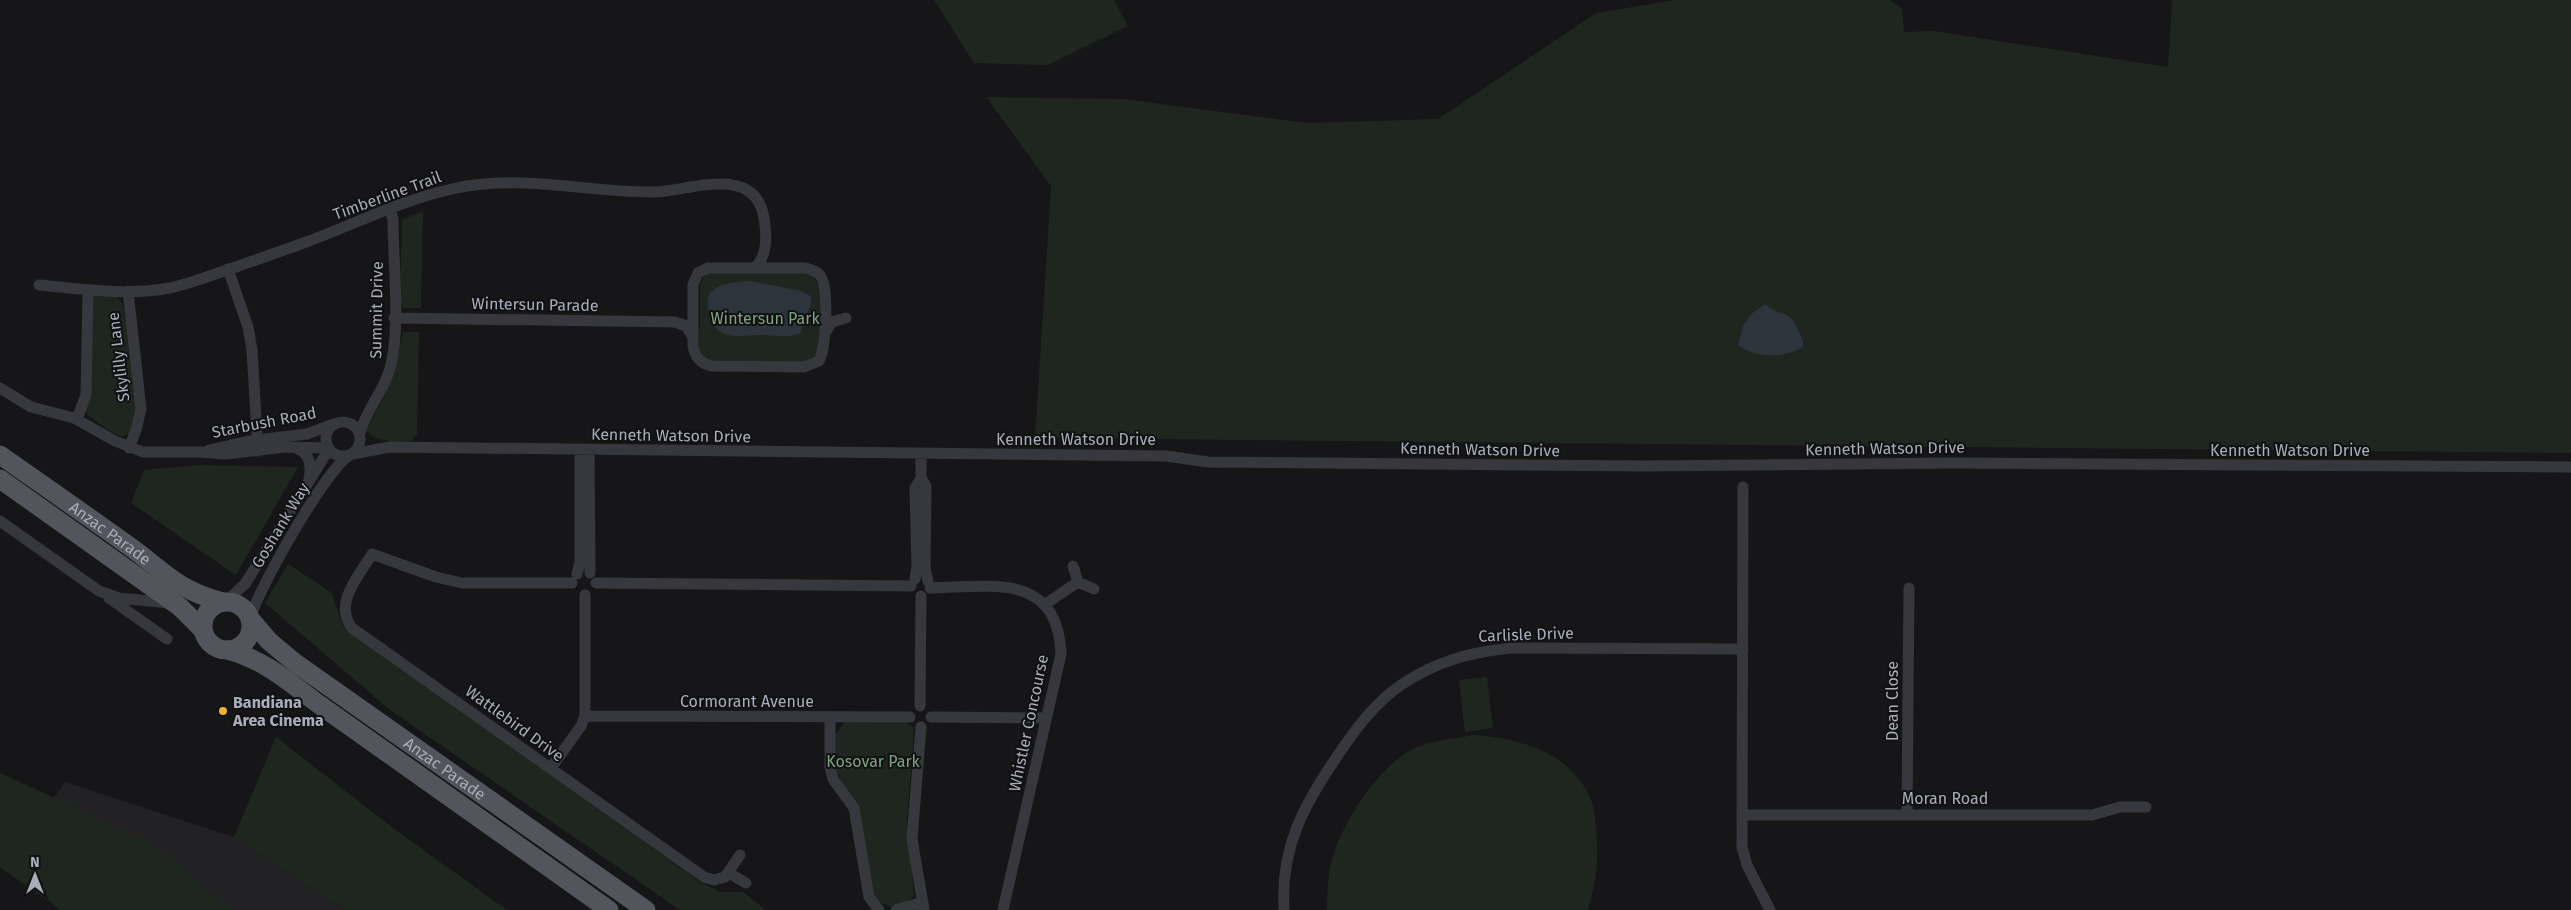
<svg xmlns="http://www.w3.org/2000/svg" width="2571" height="910" viewBox="0 0 2571 910" font-family="'Fira Sans',sans-serif">
<style>
.built{fill:#222225}
.green{fill:#1e261f}
.water{fill:#2c353c}
.lines{fill:none;stroke-linecap:round;stroke-linejoin:round}
.street{stroke:#37383d;stroke-width:11}
.primary{stroke:#53555c;stroke-width:19}
.poi-dot{fill:#f2b134;stroke:#111113;stroke-width:2}
.labels{text-anchor:middle;stroke-width:4;stroke-linejoin:round;paint-order:stroke}
.street-label{font-size:16px;fill:#a8adb8;stroke:#111113}
.park-label{font-size:16px;fill:#7fa381;stroke:#111113}
.poi-label{font-size:16px;font-weight:bold;fill:#a8adb8;stroke:#111113;text-anchor:start}
</style>
<rect width="100%" height="100%" fill="#161618"/>
<!-- built -->
<path class="built" d="M65,782L234,837L344,910H204L33,827Z"/>
<!-- green -->
<path class="green" d="M934,0H1114L1128,26L1048,65L974,63Z
M1675,0H1890L1902,9L1904,32L1934,31L2168,67L2172,0H2571V453L1035,438L1051,186L986,97L1123,99L1306,123L1438,119L1596,13Z
M423,211L421,308H404L400,303L402,220Z
M708,273H809C827,283 819,332 819,351L817,358L805,363L713,361L706,359L699,349L700,286L703,278Z
M96,295L116,296L122,302C126,322 151,431 124,436C117,438 95,420 88,415L86,411L91,299Z
M403,332H419L417,434L411,441C396,442 375,443 366,430L384,397L396,366Z
M200,465L298,467L236,575L131,503L144,470Z
M288,564L331,592L343,626L700,882L720,892H743L766,910H680L390,710L265,603Z
M1487,677L1493,728L1465,732L1459,680Z
M845,722H905L913,727L914,731L907,822L914,894C908,909 886,910 875,898L859,816L835,768V735Z
M1474,735C1520,738 1572,753 1591,800C1596,813 1596,829 1597,842C1598,865 1595,888 1588,910H1327C1327,891 1328,871 1334,853C1345,819 1379,767 1411,750C1430,740 1453,739 1474,735Z
M276,737L401,834L507,910H344L234,837Z
M0,773L149,841L231,910H61L0,867Z"/>
<!-- water -->
<path class="water" d="M749,281L798,290L811,296V304L800,333C788,339 775,335 762,335C750,335 736,338 724,334C713,330 703,303 710,293C718,283 738,282 749,281Z
M1766,304C1777,318 1790,306 1799,332C1801,337 1804,340 1803,347C1784,358 1756,359 1738,345L1743,326L1751,314Z"/>
<g class="lines">
<!-- street -->
<path class="street" d="M708,268H805C812,270 818,271 821,277C829,289 826,350 819,361L804,367L712,366C701,364 695,357 693,346V285L698,273Z
M228,269L248,327L252,350L258,451
M39,285C82,289 127,296 170,288C192,283 214,274 236,267C261,258 285,250 309,241C357,223 402,200 452,189C520,173 587,193 655,192C690,191 755,163 764,218C767,235 767,256 755,268
M128,291L141,409L136,430L129,448
M394,318L675,322L686,326L693,337
M825,333L832,322L846,318
M0,388L31,407L74,418L115,441L143,452H200L225,454L286,447L328,448
M77,419L86,395L88,290
M326 439a17 17 0 1 1 34 0a17 17 0 1 1-34 0Z
M360,433C366,409 384,392 390,368C401,330 393,261 393,220L390,208
M296,448C310,453 312,465 309,478
M589,449L590,573
M209,450L249,441L307,434L334,424
M352,454L390,447L1166,456L1208,462L1645,466L1951,463L2571,467
M921,478L926,486L925,569L928,581
M1743,487L1742,847L1747,865L1770,910
M0,521L99,591L119,598L169,603
M1073,566L1078,582L1094,589
M577,574L580,562V449
M915,579L917,566L915,488L921,478V455
M572,583H462L436,577L372,554C359,576 333,603 352,628L704,877L714,880L725,877L740,855
M596,583L911,586
M930,588C990,587 1058,571 1061,654L1003,910
M109,598L167,639
M225,602L245,584L329,449
M1044,605L1078,582
M250,619C257,591 327,467 350,455
M920,706L921,596
M585,716L910,717
M931,717L1046,718
M830,718V767L833,779L854,808L869,897L879,910
M921,727L912,839L924,910
M551,768L581,726L585,716V595
M1907,814L1909,588
M1742,815H2092L2120,807H2146
M729,873L746,883
M896,910L923,902
M1284,910C1280,846 1305,803 1340,752C1357,727 1376,702 1401,685C1436,661 1471,652 1512,648L1743,649"/>
<!-- primary -->
<g class="primary">
<path id="s1" d="M0,455C43,485 86,515 129,546C164,571 178,591 223,602"/>
<path d="M0,479L180,607L202,629"/>
<circle cx="227" cy="626" r="24"/>
<path id="s2" d="M251,620L269,641L294,662L646,910"/>
<path d="M228,650C264,660 288,681 317,703L609,910"/>
</g>
</g>
<!-- markers -->
<circle class="poi-dot" cx="223" cy="711" r="5"/>
<g class="labels">
<!-- street labels -->
<g class="street-label">
<text transform="translate(387 195) rotate(-20)" y="6">Timberline Trail</text>
<text transform="translate(535 304) rotate(1)" y="6">Wintersun Parade</text>
<text transform="translate(376 310) rotate(-89)" y="6">Summit Drive</text>
<text transform="translate(118 357) rotate(-97)" y="6">Skylilly Lane</text>
<text transform="translate(264 422) rotate(-11)" y="6">Starbush Road</text>
<text transform="translate(671 435) rotate(1)" y="6">Kenneth Watson Drive</text>
<text x="1076" y="445">Kenneth Watson Drive</text>
<text transform="translate(1885 448) rotate(-1)" y="6">Kenneth Watson Drive</text>
<text transform="translate(1480 449) rotate(1)" y="6">Kenneth Watson Drive</text>
<text x="2290" y="456">Kenneth Watson Drive</text>
<text transform="translate(280 525) rotate(-59)" y="6">Goshank Way</text>
<text dy="6" stroke="none"><textPath href="#s1" startOffset="135">Anzac Parade</textPath></text>
<text transform="translate(1526 634) rotate(-2)" y="6">Carlisle Drive</text>
<text x="747" y="707">Cormorant Avenue</text>
<text transform="translate(1892 701) rotate(-90)" y="6">Dean Close</text>
<text transform="translate(515 723) rotate(36)" y="6">Wattlebird Drive</text>
<text transform="translate(1028 723) rotate(-78)" y="6">Whistler Concourse</text>
<text dy="6" stroke="none"><textPath href="#s2" startOffset="245">Anzac Parade</textPath></text>
<text x="1945" y="804">Moran Road</text>
</g>
<!-- park labels -->
<g class="park-label">
<text x="765" y="324">Wintersun Park</text>
<text x="873" y="767">Kosovar Park</text>
</g>
<!-- poi labels -->
<g class="poi-label">
<text x="233" y="708">Bandiana<tspan x="233" dy="18">Area Cinema</tspan></text>
</g>
</g>
<!-- north arrow -->
<g transform="translate(35 875)" stroke="#111113" stroke-width="4" paint-order="stroke">
<path d="M0-4L9 19L0 12L-9 19Z" fill="#a8adb8"/>
<text y="-8" font-size="14" font-weight="bold" text-anchor="middle" fill="#a8adb8">N</text>
</g>
</svg>
